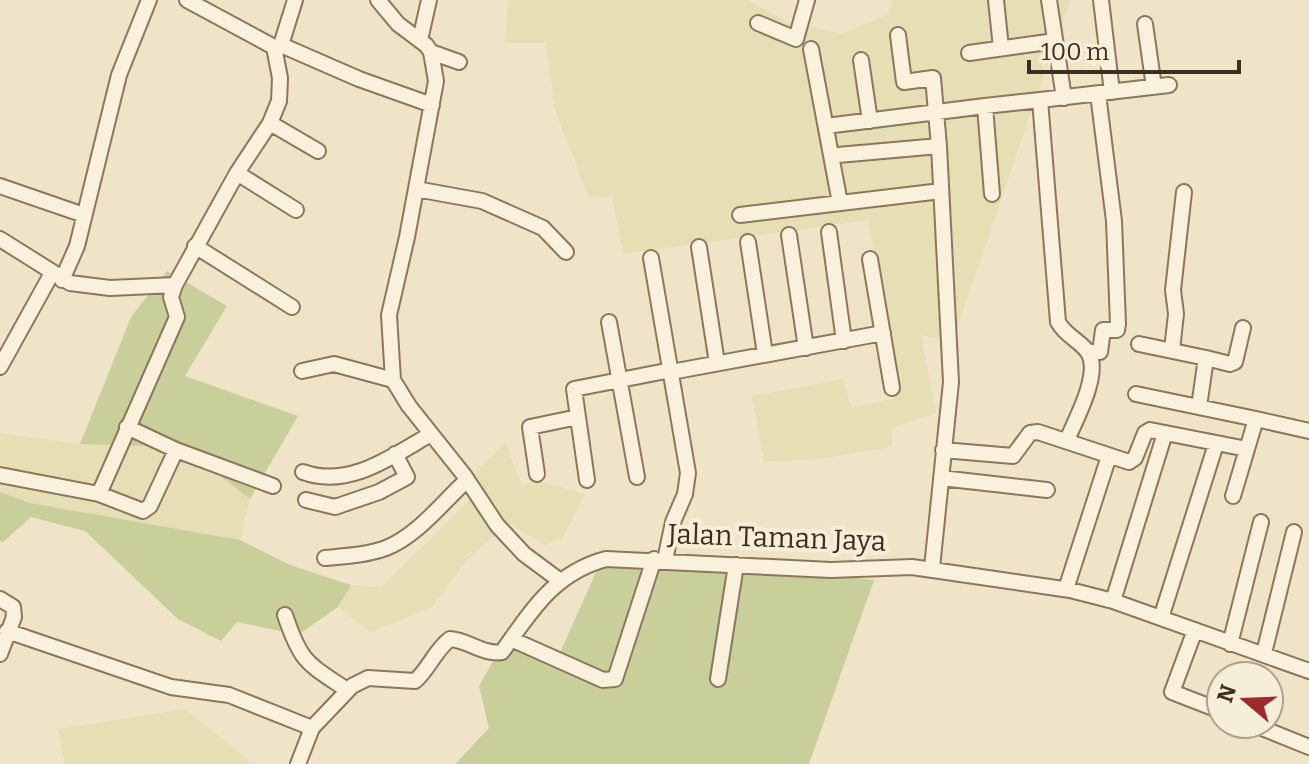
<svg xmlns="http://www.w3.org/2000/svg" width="1309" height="764" viewBox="0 0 1309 764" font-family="Bitter,serif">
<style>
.farmland{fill:#e6deb5}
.green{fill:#c9cf9b}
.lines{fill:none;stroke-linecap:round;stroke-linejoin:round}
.minor-casing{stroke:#8d765c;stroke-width:18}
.minor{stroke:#faf1dc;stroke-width:14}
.labels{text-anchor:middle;stroke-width:8;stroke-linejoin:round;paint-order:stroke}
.street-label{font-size:28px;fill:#3d2e20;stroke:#f7eed8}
</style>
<rect width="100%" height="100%" fill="#f0e4c8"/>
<!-- farmland -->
<path class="farmland" d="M508,0H748L787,22L842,34L888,14L893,0H1070L952,342L921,335L936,413L892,428V447L819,459L764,462L752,396L843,379L851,408L896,398L869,220L623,254L612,196L589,198L555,110L546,43H505Z
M0,433L80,444L183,447L250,499L240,540L30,503L0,492Z
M505,442L522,485L539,481L585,494L563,537L545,545L508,523L466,561L432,607L371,632L338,607L351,585L381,587L483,487L475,474Z
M186,709L253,764H65L58,729Z"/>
<!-- green -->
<path class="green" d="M167,271L227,306L185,376L298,416L250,499L183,447L80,444L131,317Z
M0,492L30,503L240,540L290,565L351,585L338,607L298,635L237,622L221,641L178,619L85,531L31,517L3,542L0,541Z
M606,550L874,580L809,764H455L489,728L479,686L503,644L558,657Z"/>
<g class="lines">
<!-- minor casing -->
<g class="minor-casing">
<path id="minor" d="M187,0L274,47
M378,0L398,24L426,45L431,52L436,81L407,237L389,315L393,380L409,406L464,475L497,525L524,554L559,580
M996,0L1001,48
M1049,0L1064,98
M1101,0L1112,92
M758,23L796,39L807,0
M1145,24L1154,87
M420,40L429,0
M281,45L295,0
M274,47L281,45L359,79L432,105
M811,49L840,203
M431,52L459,62
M969,53L1055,41
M861,60L870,121
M270,123L318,151
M826,126L985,106
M838,155L939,146L933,78L904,82L898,35
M237,173L296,210
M0,186L84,215
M416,189L482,201L543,228L566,252
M992,194L985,106L1040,100
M740,215L941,191
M829,232L844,341
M789,235L806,348
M0,239L70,283L110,288L175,285L237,173L270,123L279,101L280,78L274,47
M748,242L765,354
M195,246L292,307
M699,247L717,363
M651,258L688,473L685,494L673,522L665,560
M870,259L892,388
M62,280L77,246L119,75L149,0
M609,322L637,477
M1139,344L1206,358L1199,407
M1172,350L1176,314L1173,290L1184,192
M1088,352H1100L1103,330H1117L1118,324L1114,221L1098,94
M1206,358L1230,364L1235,362L1243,328
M0,367L52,273
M302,371L334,364L393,380
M671,372L883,333
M1136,394L1256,419
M127,427L176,450L273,486
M1067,440C1076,419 1100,375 1089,354C1083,342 1066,337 1058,322L1040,100L1169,85
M943,450L1013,456L1030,433L1038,432L1129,462L1135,458L1145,433L1150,430L1247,449
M303,472C349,489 392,456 431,434
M537,474L530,427L578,417
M0,475L99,494L143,511L150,506L176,450
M941,478L1047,490
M587,480L574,389L671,370
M99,494L177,317L171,297L175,285
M1233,496L1256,419L1309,431
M306,500L335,507L379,492L407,477L395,454
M325,558C346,556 367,555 386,548C417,536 443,502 467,480
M932,568L951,382L939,146
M1066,589L1109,456
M0,599L13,607L14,617L0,654
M1113,601L1165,433
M285,615C301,663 307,663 347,690
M1161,618L1216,444
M1195,630L1172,692L1221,711
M7,631L171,687L229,695L312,728
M511,639L603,680L615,679L654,559
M1230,644L1261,522
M1264,653L1294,532
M718,679L736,565
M1252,724L1309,747
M298,764L312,728L352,686L368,678L415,681C429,669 435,650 450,639C468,640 483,655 502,652C532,610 554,573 606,559L831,570L912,567L1070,590L1113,601L1309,671"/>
</g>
<!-- minor -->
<use href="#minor" class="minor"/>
</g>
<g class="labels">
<!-- street labels -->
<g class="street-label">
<text transform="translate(777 537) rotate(2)" y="10">Jalan Taman Jaya</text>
</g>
</g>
<!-- north arrow -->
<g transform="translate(1245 700) rotate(289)"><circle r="38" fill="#f7eed8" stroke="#ada18e" stroke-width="2"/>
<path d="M0-6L14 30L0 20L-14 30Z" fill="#9e2a2b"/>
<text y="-12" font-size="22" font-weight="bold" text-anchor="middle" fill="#3d2e20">N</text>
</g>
<!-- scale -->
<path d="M1029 60v12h210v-12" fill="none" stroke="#3d2e20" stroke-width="4"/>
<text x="1041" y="60" font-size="24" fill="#3d2e20" stroke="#f7eed8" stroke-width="6" paint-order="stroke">100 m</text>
</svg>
